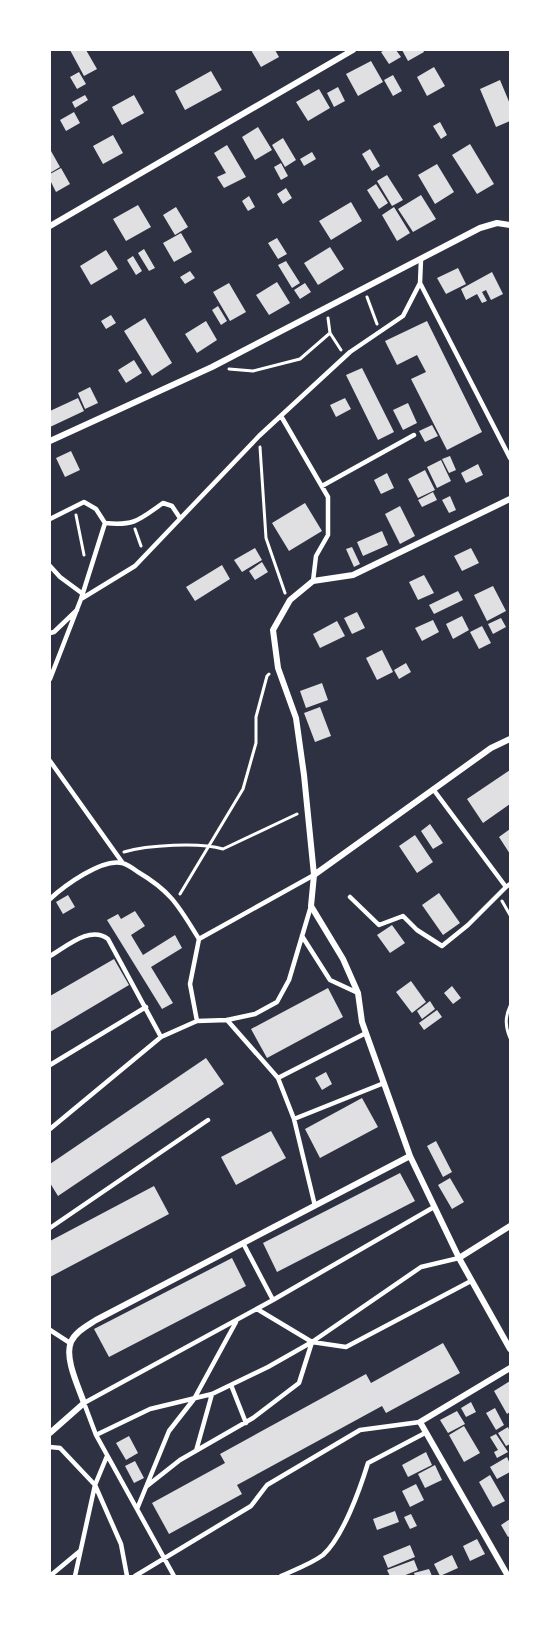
<svg xmlns="http://www.w3.org/2000/svg" width="560" height="1626" viewBox="0 0 560 1626" font-family="Commissioner,sans-serif">
<style>
.building{fill:#e0e0e3}
.lines{fill:none;stroke-linecap:round;stroke-linejoin:round}
.path{stroke:#fff;stroke-width:3}
.service{stroke:#fff;stroke-width:4.5}
.minor{stroke:#fff;stroke-width:6}
</style>
<rect width="100%" height="100%" fill="#2d3142"/>
<!-- building -->
<path class="building" d="M70,50H86L97,69L84,76Z
M251,50H275L279,57L261,67Z
M385,50H396L401,57L389,64L381,52Z
M402,50H423L424,52L408,61Z
M371,61L383,82L358,96L346,74Z
M434,67L445,86L427,96L417,77Z
M211,71L222,90L185,110L175,91Z
M79,72L86,84L77,89L70,77Z
M393,75L402,91L393,96L384,80Z
M500,80L510,104V121L496,127L480,89Z
M338,87L345,101L334,107L327,93Z
M319,89L330,108L308,121L296,102Z
M85,95L88,100L75,108L72,102Z
M134,95L144,113L122,125L112,107Z
M74,112L80,123L66,131L60,120Z
M440,122L447,135L441,139L433,126Z
M258,127L272,150L255,160L242,137Z
M113,135L123,153L103,164L93,146Z
M283,138L296,160L285,167L272,145Z
M470,144L494,184L477,194L452,155Z
M227,145L246,177L224,188L217,177L226,173L214,153Z
M370,149L380,166L372,171L362,154Z
M51,151L60,167L50,173V152Z
M312,152L316,159L304,166L300,159Z
M281,163L288,176L281,180L274,167Z
M437,164L454,192L435,204L418,175Z
M61,168L70,184L56,192L50,180V174Z
M387,175L403,200L392,206L377,181Z
M376,184L388,203L379,209L367,190Z
M286,188L292,198L283,204L277,194Z
M421,195L436,219L413,232L398,209Z
M249,196L255,207L248,211L242,201Z
M351,202L362,221L331,240L319,221Z
M138,205L151,227L126,241L113,219Z
M176,207L188,227L175,235L163,215Z
M394,207L410,233L397,241L382,215Z
M181,233L192,252L174,262L163,243Z
M277,238L287,254L278,259L268,243Z
M330,247L344,269L318,285L304,263Z
M144,249L155,268L149,271L138,253Z
M106,250L118,269L91,285L80,266Z
M133,256L142,271L136,275L127,260Z
M286,261L300,283L292,288L278,265Z
M458,268L466,284L446,294L437,278Z
M190,271L195,278L185,284L180,277Z
M492,272L503,294L491,300L486,290L482,292L487,301L482,303L477,294L466,300L461,289Z
M277,282L290,303L269,315L256,295Z
M229,283L246,312L230,321L213,292Z
M305,283L311,292L300,299L294,290Z
M218,306L227,321L221,325L212,310Z
M111,315L116,323L106,329L101,321Z
M145,318L172,363L152,376L124,331Z
M206,321L217,340L197,353L185,334Z
M427,321L482,432L447,450L411,379L426,372L417,355L397,365L385,341Z
M134,360L142,373L126,383L118,370Z
M362,368L394,432L378,440L346,375Z
M90,387L98,403L85,409L78,393Z
M78,398L84,411L50,427V411Z
M345,398L351,409L336,417L330,405Z
M408,403L417,423L403,430L393,410Z
M432,425L438,436L425,442L419,431Z
M71,451L80,470L65,477L56,458Z
M450,456L456,470L449,473L442,459Z
M441,460L451,481L437,488L427,467Z
M478,464L483,475L466,483L461,473Z
M425,470L435,490L418,498L408,479Z
M387,473L394,488L381,494L374,480Z
M433,492L437,500L422,507L418,500Z
M450,496L456,510L449,513L442,500Z
M305,503L322,531L289,551L272,523Z
M400,506L415,536L400,544L385,514Z
M382,531L388,545L363,556L357,542Z
M352,547L360,564L354,567L346,549Z
M255,548L262,560L242,572L234,560Z
M471,548L479,563L462,571L454,556Z
M262,562L268,572L255,580L249,571Z
M222,565L230,579L195,601L186,587Z
M424,575L434,593L418,600L409,582Z
M493,586L506,611L487,621L474,595Z
M458,591L463,600L434,614L429,605Z
M357,612L365,628L352,634L344,618Z
M462,616L469,630L453,639L446,624Z
M501,618L506,627L493,634L488,624Z
M433,620L439,632L422,641L415,628Z
M337,621L345,636L320,648L313,634Z
M482,626L491,643L479,649L470,632Z
M382,650L393,672L377,680L366,658Z
M406,663L411,672L399,679L394,670Z
M322,683L328,700L306,708L300,691Z
M320,707L331,736L315,742L304,713Z
M510,770V804L483,823L467,799Z
M430,824L443,843L433,849L421,831Z
M510,829V854L499,837Z
M415,835L433,862L417,873L399,846Z
M439,893L460,923L443,935L422,905Z
M68,895L75,907L63,914L56,902Z
M135,911L145,926L131,935L143,955L175,935L182,948L151,967L173,1003L162,1009L107,920L118,914L121,919Z
M392,925L405,943L390,953L377,935Z
M114,959L129,985L50,1032V996Z
M411,981L426,1002L412,1013L396,992Z
M452,986L461,998L453,1004L444,993Z
M328,988L343,1017L267,1058L251,1029Z
M430,1001L435,1009L422,1019L417,1011Z
M437,1010L442,1017L424,1030L419,1023Z
M206,1058L224,1084L58,1196L50,1183V1164Z
M326,1072L332,1084L322,1090L315,1078Z
M362,1098L378,1127L320,1158L305,1129Z
M271,1131L286,1158L236,1185L221,1157Z
M436,1141L452,1172L443,1177L427,1146Z
M400,1173L415,1201L277,1272L263,1243Z
M450,1178L464,1202L452,1209L438,1185Z
M154,1186L169,1214L50,1277V1241Z
M232,1258L246,1286L109,1357L94,1329Z
M443,1343L460,1373L386,1413L382,1406L237,1485L242,1494L169,1534L152,1503L225,1463L220,1454L366,1374L371,1383Z
M510,1381V1412L507,1414L494,1391Z
M471,1402L476,1412L466,1417L461,1408Z
M495,1408L504,1425L496,1430L486,1413Z
M457,1411L465,1424L448,1433L440,1420Z
M464,1426L480,1453L464,1462L449,1435Z
M508,1427L510,1432V1444L506,1446L498,1433Z
M496,1434L508,1452L497,1458L494,1452L498,1450L490,1437Z
M129,1436L138,1453L126,1460L116,1443Z
M426,1452L432,1465L408,1477L402,1465Z
M507,1457L510,1464V1472L497,1479L490,1467Z
M135,1461L144,1478L134,1483L125,1466Z
M435,1465L442,1480L425,1488L418,1474Z
M490,1475L505,1501L493,1507L479,1482Z
M416,1484L424,1500L410,1507L402,1491Z
M395,1511L399,1522L377,1530L373,1519Z
M411,1514L417,1526L410,1529L404,1517Z
M510,1519V1536L508,1537L501,1525Z
M477,1539L485,1554L470,1561L463,1546Z
M410,1545L415,1557L388,1568L383,1556Z
M452,1555L458,1568L440,1576L434,1564Z
M414,1560L418,1570L403,1576H390L387,1570Z
M429,1569L432,1576H415L414,1573Z"/>
<g class="lines">
<!-- path -->
<path class="path" d="M367,297L377,324
M328,318L330,333L341,350
M229,369L253,371L300,359L330,333
M260,447L266,538L285,593
M76,515L84,555
M135,529L141,546
M124,852C147,845 200,842 223,849L297,814
M180,894L243,789L256,743V717L267,676L269,674
M502,901L510,915
M510,1006C505,1017 505,1026 510,1038"/>
<!-- service -->
<path class="service" d="M420,283L510,458
M281,416L328,497V535L316,556L313,581
M322,486L414,435
M50,519L84,502L96,509L105,523L81,599
M105,523C135,526 139,520 163,503L172,506L180,518
M50,566L60,577L83,594
M50,633L54,632L77,610
M50,679L81,599L135,566L259,436L350,352L403,316L420,283L421,259
M50,761L122,862
M433,789L506,887L510,884
M350,897L379,925L403,916L417,930L442,946L468,925L506,887
M50,899C64,886 102,858 122,863C127,864 134,869 138,872C172,892 179,907 199,939
M302,936L330,980L358,993
M50,956C66,947 90,925 108,939L161,1037
M227,1020L278,1078L294,1119L315,1206
M197,1021L190,984L199,939L314,875
M50,1065L146,1007
M278,1078L366,1033
M294,1119L384,1083
M50,1129L161,1037L197,1021L227,1020L255,1014L277,1002L289,980L311,906
M50,1228L208,1120
M243,1243L273,1300
M257,1309L312,1342L346,1347L471,1281
M50,1330L70,1343
M231,1385L246,1423
M96,1435L150,1409L212,1394L268,1367L312,1342L421,1267L459,1258
M50,1447L60,1448L95,1485L121,1544L127,1576
M196,1451L212,1394
M147,1486L180,1460L253,1418L299,1383L312,1342
M137,1509L169,1431L194,1399L236,1322
M50,1576L80,1551
M75,1576L95,1485L107,1456
M135,1576L251,1506L267,1485L360,1430L420,1422
M174,1576L96,1435L84,1403L273,1300L434,1207
M281,1576C294,1570 311,1564 323,1555C343,1537 360,1489 368,1463L425,1433"/>
<!-- minor -->
<path class="minor" d="M50,226L353,50
M50,441L212,367L480,228L497,223L510,225
M510,499L353,575L313,581L290,600L273,630L278,668L296,718L304,775L314,875L311,906L343,959L358,993L362,1022L410,1156L459,1258L510,1349
M314,875L491,748L510,739
M459,1258L510,1226
M50,1433L84,1403C79,1388 64,1358 71,1342C75,1332 87,1326 96,1320L410,1156
M508,1576L420,1422L510,1368"/>
</g>
<!-- border -->
<rect width="560" height="1626" fill="none" stroke="#ffffff" stroke-width="102"/>
</svg>
